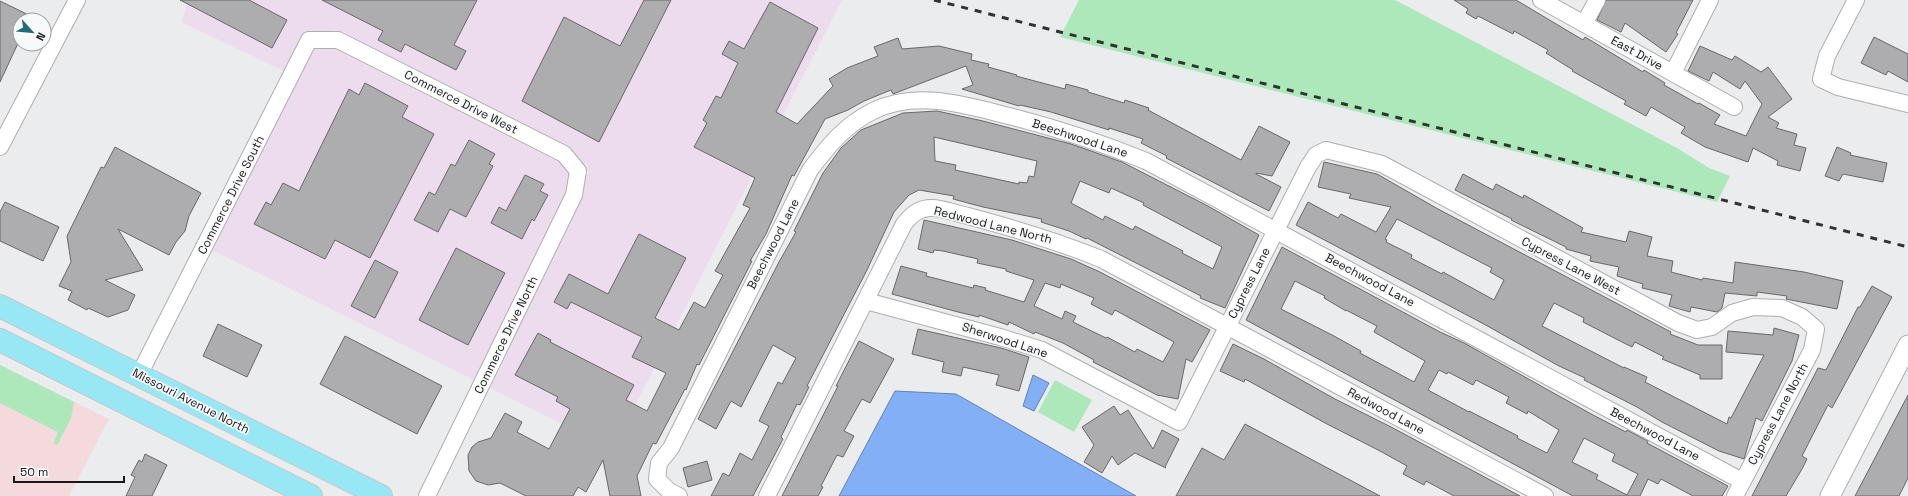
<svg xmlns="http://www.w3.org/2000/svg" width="1908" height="496" viewBox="0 0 1908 496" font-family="'Space Grotesk',sans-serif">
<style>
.industrial{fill:#ecdcee}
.education{fill:#f5dadd}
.green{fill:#ace8ba}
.water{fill:#82aff5;stroke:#6282b3}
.building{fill:#adadaf;stroke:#68686a;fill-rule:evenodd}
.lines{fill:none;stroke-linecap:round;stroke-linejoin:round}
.minor-casing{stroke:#adaeaf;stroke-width:18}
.tertiary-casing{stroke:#adaeaf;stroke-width:21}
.primary-casing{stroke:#c8c8c8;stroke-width:24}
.minor{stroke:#fff;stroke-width:16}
.tertiary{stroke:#fff;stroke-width:19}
.primary{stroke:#98e7f4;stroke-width:22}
.rail{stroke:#323233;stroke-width:3;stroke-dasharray:7 7;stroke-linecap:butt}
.labels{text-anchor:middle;stroke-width:3.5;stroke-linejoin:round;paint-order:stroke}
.street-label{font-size:12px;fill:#181819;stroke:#f8f9fa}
</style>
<rect width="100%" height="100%" fill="#ebeced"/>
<!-- industrial -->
<path class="industrial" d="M189,0H842L613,449L490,388L582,199L585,176L589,173L586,169L587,165L346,35V32H339L334,29L333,32L309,33L302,36L284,71L181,22Z
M315,48H337L558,160L569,173L566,192L474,380L212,250Z"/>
<!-- education -->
<path class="education" d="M0,365L109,419L69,496H0Z"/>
<!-- green -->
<path class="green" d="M1079,0H1395L1677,148L1709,168L1730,176L1717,202L1060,37Z
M0,365L74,402L71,418L58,444L55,445L54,442L58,432L0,403Z
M1055,380L1092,400L1074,432L1038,412Z"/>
<!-- water -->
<path class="water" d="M1033,375L1049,383L1034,411L1023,406Z
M895,391L956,394L1136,496H839Z"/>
<!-- building -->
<path class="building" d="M180,0H249L287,20L272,48Z
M322,0H477L454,45L466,51L456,70L405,44L401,52L378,40L383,31Z
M644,0H671L599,142L522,101L564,17L620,46Z
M1454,0H1516L1583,40L1585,37L1643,72L1644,70L1665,83L1664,85L1698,104L1699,103L1720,115L1714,124L1746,136L1762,104L1745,81L1740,89L1713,72L1709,81L1688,71L1700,46L1732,60L1735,56L1761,72L1768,67L1792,99L1768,117L1779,123L1776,128L1797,134L1794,145L1806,148L1800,171L1777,165L1778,161L1753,148L1748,162L1705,147L1681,133L1685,127L1651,107L1646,116L1624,104L1626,101L1572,71L1573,70L1546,53L1548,50L1514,31L1513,34L1478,16L1476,19L1466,13L1468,9Z
M1606,0H1693L1676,33L1678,34L1666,52L1625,23L1621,32L1597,20Z
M0,1L39,20H20V39L0,82Z
M770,2L818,28L776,112L797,124L833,86L829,79L847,68L878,56L874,47L898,38L902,49L939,46L972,54L971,60L989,64L988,67L1017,75L1016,76L1065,89L1066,84L1088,90V92L1124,103L1125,100L1149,108L1148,110L1241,160L1259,126L1290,142L1272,176L1256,173V174L1281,187L1269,211L1166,158L1167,156L1141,143L1143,139L1109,128V130L1051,112L1020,105L1019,106L962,89L973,85L966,66L893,94L891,90L864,101L848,110L825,119L794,176L792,175L766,234L750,261H752L699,365L697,364L686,390L685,389L656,444L653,443L637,476L641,496H610L603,460L586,492L578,487L573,496H526L500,483L488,485L476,481L469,471L468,455L472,447L478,442L491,438L505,413L522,422L517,432L549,449L570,409L556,401L558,397L515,375L538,333L551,340L550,342L634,385L626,400L647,411L666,373L632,357L642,337L571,302L567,309L554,302L569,274L608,294L639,234L686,258L655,318L679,330L694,302L705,308L723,275L715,271L750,208L743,205L755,178L694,147L707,123L703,120L716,96L721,98L738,63L722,54L729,41L744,49Z
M1874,37L1908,54V82L1888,71L1886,75L1861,63Z
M365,83L408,106L402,117L434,134L370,258L335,240L325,259L254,224L266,202L271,205L283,183L299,191L349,89L359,95Z
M937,111L983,121L1071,144L1122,162L1206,205L1259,235L1225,308L1200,298L1201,296L1087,238L1086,239L1069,231L1041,222L1042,219L983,207L953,199L954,196L919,190L909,195L894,212L867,270L807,386L809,387L800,405L797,404L781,437L783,439L753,496H711L723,473L729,476L740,453L752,460L769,426L759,421L778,382L782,384L796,358L773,345L741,407L731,401L716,429L698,419L779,262L796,232L794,231L823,173L841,148L861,130L903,113ZM934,137L1037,161L1034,177L1029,176L1027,183L1019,182V184L955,170L956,165L935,161ZM1080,181L1109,193L1111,188L1144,203L1143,205L1222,247L1213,269L1182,253L1183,251L1135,226L1133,230L1105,216L1103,220L1071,203Z
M469,140L495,154L489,164L493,166L466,217L450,209L438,232L414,220L429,192L435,195L451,164L455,166Z
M115,147L201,193L189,216L185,231L176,242L169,255L118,229L143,270L105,280L135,295L128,310L108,317L88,308L87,310L68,300L72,291L59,286L71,262L67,236L101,167L104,168Z
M1837,147L1851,153L1850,155L1887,163L1883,182L1843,174L1839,181L1825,176Z
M1324,162L1377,174L1438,209L1671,332L1670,334L1698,345H1722V379H1700V375L1662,359L1664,357L1635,342L1632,347L1622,342L1583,322L1584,318L1554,303L1542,326L1624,368V367L1647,377L1645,382L1727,424L1729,417L1731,418L1764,355L1726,352L1728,331L1773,335L1774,328L1799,335L1792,361L1762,421L1756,418L1744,459L1719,451L1662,422L1637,407L1584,380L1585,378L1559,366L1482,323L1296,225L1308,202L1338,218L1341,214L1376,232L1391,207L1349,198L1351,194L1318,187ZM1397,219L1492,268L1490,272L1504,280L1494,300L1443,272L1442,274L1411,258L1412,255L1386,242L1387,240L1385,239Z
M1463,174L1493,190L1496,184L1523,198L1524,195L1583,228L1581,232L1626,242L1629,231L1652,237L1647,256L1673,261L1671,272L1702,280L1703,278L1733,283L1735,262L1804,272L1843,281L1837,309L1786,299L1787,296L1757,292V296L1725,293L1722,308L1717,312L1691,307L1690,312L1669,306L1672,295L1642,288L1643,284L1617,276L1619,267L1590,261L1591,256L1566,249V247L1511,220L1512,219L1455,190Z
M525,175L544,184L540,191L548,195L534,221L532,219L522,239L491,223L499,207L506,211Z
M5,202L59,227L43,261L0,241V212Z
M924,220L1012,240L1071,259L1100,272L1210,330L1192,362L1186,359L1178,399L1157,395L1111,371L1093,362L1094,360L1063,343L1035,332L1034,334L1009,322L1008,325L979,315V317L958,312L892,294L901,266L927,273L926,276L973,288L974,285L986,288L985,290L1024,302L1034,280L1006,271V269L977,263L978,259L943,251L934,250L933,253L918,249ZM1045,283L1060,288L1061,284L1094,298L1091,304L1112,315L1115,310L1174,342L1163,362L1137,349L1135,352L1107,337L1106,338L1073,322L1076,316L1065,311L1062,319L1034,306Z
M1282,247L1440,332L1464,343L1593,415L1626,432L1627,430L1638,436L1648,441L1647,443L1728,486L1722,496H1693L1661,479L1658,484L1648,479L1640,496H1573L1246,320ZM1295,281L1325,296L1324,298L1346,311V310L1377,326L1374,332L1425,361L1414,382L1360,353L1361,351L1334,336L1281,309ZM1439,370L1447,374L1448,372L1473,385L1476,380L1509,397L1506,403L1527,414L1528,411L1559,430L1547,453L1517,438L1518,436L1469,411V412L1428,390ZM1584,438L1615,454L1612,461L1638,474L1627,495L1596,479L1598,475L1572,462Z
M456,248L505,273L468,345L419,320Z
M375,260L398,272L375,318L351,306Z
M1872,286L1892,297L1832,408L1828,405L1802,456L1807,459L1802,469L1786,496H1752L1818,368L1826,370L1858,307H1860Z
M218,324L262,345L247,377L203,356Z
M918,329L1001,348L1029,357L1019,391L996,385L999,375L963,367L961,376L942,372L944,362L912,354Z
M345,336L442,386L417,434L320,384Z
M859,341L894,359L870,403L862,399L844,431L854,436L843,457L837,455L821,486L823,487L818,496H782L838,386H836Z
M1233,344L1264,359L1335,399L1393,428L1520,496H1454L1426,481L1424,485L1403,474L1407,466L1380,451L1327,424L1245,379L1244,382L1220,371Z
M1908,395V478L1899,496H1855Z
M1114,406L1120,415L1128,410L1153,449L1162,430L1179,439L1165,467L1166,468L1135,453L1118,465L1112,456L1102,473L1084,462L1094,445L1082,427Z
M1245,424L1380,496H1176L1202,448L1224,460Z
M145,454L167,465L152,496H126L135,477L131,475L139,460L142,462Z
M707,461L712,480L688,487L683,468Z"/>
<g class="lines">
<!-- minor casing -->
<g class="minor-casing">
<path id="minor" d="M1541,0L1734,107
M1856,0L1827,56L1821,79L1838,87L1908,104
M1584,24L1597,0
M1673,73L1710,0
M0,147L77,0
M866,301L1000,337L1042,350L1179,422L1308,167L1316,155L1326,150L1382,164L1678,323L1697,330L1712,327L1732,313L1753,307L1782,308L1802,317L1816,329L1812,350L1735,496
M139,375L309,40H338L564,154L578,171L574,195L427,496
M679,496L669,491L657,479L659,463L671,448L810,170C828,146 845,125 873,111C918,89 968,106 1013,117C1059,129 1102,143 1146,161L1742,481
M767,496L904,224C912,214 919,208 932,208C943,208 957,214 968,216C1013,228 1057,241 1101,259L1545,496"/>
</g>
<!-- tertiary casing -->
<g class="tertiary-casing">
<path id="tertiary" d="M1830,496L1908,345"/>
</g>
<!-- primary casing -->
<g class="primary-casing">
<path id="primary" d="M0,306L381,496
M0,340L311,496"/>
</g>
<!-- minor -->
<use href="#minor" class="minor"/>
<!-- tertiary -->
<use href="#tertiary" class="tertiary"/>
<!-- primary -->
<use href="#primary" class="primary"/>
<!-- rail -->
<path class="rail" d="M934,0L1908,247"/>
</g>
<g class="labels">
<!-- street labels -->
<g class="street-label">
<text transform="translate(1637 53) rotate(29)" y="4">East Drive</text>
<text transform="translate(461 102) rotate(27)" y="4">Commerce Drive West</text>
<text transform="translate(1080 138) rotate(18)" y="4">Beechwood Lane</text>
<text transform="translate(231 195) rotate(-63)" y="4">Commerce Drive South</text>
<text transform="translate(993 225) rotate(14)" y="4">Redwood Lane North</text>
<text transform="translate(773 244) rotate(-63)" y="4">Beechwood Lane</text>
<text transform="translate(1571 266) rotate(28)" y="4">Cypress Lane West</text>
<text transform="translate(1370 280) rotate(28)" y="4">Beechwood Lane</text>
<text transform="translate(1249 283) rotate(-63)" y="4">Cypress Lane</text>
<text transform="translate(506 335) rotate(-64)" y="4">Commerce Drive North</text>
<text transform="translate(1005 340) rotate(18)" y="4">Sherwood Lane</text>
<text transform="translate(191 401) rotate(27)" y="4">Missouri Avenue North</text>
<text transform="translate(1386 411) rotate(28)" y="4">Redwood Lane</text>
<text transform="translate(1778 414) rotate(-62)" y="4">Cypress Lane North</text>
<text transform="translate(1655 434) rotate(28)" y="4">Beechwood Lane</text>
</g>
</g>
<!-- north arrow -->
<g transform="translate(32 32) rotate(117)"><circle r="19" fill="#f8f9fa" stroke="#9e9fa0"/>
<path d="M0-3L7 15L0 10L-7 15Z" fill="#236b78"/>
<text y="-6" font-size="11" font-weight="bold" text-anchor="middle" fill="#181819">N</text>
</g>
<!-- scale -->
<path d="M14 476v6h110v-6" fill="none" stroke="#181819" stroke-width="2"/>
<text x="20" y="476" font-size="12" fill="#181819" stroke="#f8f9fa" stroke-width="3" paint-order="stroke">50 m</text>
</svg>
